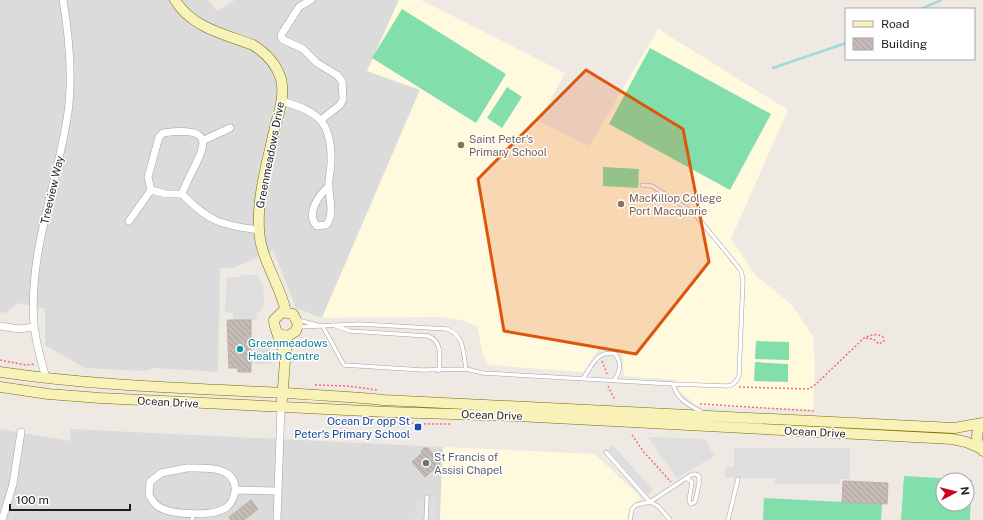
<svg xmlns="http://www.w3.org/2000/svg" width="983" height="520" viewBox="0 0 983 520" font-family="'Public Sans',sans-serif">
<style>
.residential{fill:#dcdbdb}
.education{fill:#fff9dd}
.pitch{fill:#82deab;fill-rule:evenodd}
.parking{fill:#dedede}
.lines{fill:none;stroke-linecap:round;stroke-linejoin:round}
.stream{stroke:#a4d9dd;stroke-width:2.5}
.building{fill:url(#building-back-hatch);stroke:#c1aea6}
.lane-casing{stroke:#a2a2a2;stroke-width:4.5}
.street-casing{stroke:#a2a2a2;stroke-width:8}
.secondary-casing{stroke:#756e05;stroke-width:11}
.path{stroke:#f96b74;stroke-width:1.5;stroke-dasharray:2 2;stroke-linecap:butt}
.lane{stroke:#fff;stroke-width:3.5}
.street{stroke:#fff;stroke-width:7}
.secondary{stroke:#f9f2b8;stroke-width:10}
.marked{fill:#de560d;fill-opacity:0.2;stroke:#de560d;stroke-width:3;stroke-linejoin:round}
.education-dot{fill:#8d6e63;stroke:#fff;stroke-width:1.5}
.culture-dot{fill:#0f9aa8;stroke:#fff;stroke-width:1.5}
.transit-dot{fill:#1a4fb4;stroke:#fff;stroke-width:1.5}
.worship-dot{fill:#6b7280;stroke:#fff;stroke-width:1.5}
.labels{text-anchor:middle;stroke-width:3;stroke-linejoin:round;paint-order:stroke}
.education-label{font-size:11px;fill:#785e54;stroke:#fff;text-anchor:start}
.street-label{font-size:11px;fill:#1e1e1e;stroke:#fff}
.culture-label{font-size:11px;fill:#0d838f;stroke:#fff;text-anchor:start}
.transit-label{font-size:11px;fill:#164399;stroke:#fff;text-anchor:end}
.worship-label{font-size:11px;fill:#5b616d;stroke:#fff;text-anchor:start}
</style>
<defs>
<pattern id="building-back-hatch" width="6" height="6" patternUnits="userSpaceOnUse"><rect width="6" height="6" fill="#c7bbb7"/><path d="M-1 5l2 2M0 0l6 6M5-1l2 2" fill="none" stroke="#aaa09d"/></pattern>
</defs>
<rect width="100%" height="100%" fill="#efe9e4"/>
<!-- residential -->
<path class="residential" d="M0,0H208L217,11L235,0H399L367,71L420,89L322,318L296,308L273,250L233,268H220L218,372L155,368L144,371L85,368L45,345V309L18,303L7,312L0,313Z
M0,429L70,441L71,429L443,447L440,520H0Z"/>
<!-- education -->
<path class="education" d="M399,0H421L565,73L539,121L589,146L658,29L788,110L731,239L756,276L791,304L813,336L815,368L813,409L697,406L679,390L677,380L624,376L622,349L599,348L584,372L489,365L483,355L477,326L461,320L439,317L322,318L420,90L367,71Z
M443,447L595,454L640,497V499L632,505L628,520H440Z"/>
<!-- pitch -->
<path class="pitch" d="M402,9L506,74L476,123L372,58Z
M650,48L771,114L730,190L609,124Z
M507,87L522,97L502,128L487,118Z
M603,167L639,169L638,188L603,186Z
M756,341L789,342V360L755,359Z
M755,362L788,364V382L754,381Z
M904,476L972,480L970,520H901ZM943,480H967V504H943Z
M764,498L882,504L881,520H763Z"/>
<!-- parking -->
<path class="parking" d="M242,275H257L262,284L264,295L263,309L257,313L256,320H234L233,313L225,312L227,277H239Z
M253,342H270L271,364H253Z
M648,437L705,439L714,456L677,478Z
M613,445L653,490L648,495L608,450Z
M734,448H850V479H840L839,484H775V478H725V467H734Z
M424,495L437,496L436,520H415L416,500H423Z"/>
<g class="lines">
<!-- stream -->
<path class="stream" d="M921,9L941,0
M773,68L846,43"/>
</g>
<!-- building -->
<path class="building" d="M227,320H251V372H238V368H229Z
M424,448H428L440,464L425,477L412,462L422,453L421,451Z
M843,481L888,483L887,504L842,502Z
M251,500L258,509L244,520H231L229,517Z"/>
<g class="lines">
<!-- lane casing -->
<g class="lane-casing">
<path id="lane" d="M642,185L652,186L694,213L735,263L741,271L743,280L739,376C736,382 734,385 727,386L673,384
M298,320L317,325
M322,325L344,365L423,370L466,369L483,373L673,384C677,400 689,405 702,412
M333,325L350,331L428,336C443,341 440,358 439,371
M299,327L359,324L447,329C465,336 463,353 466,369
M583,378C592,367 597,349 615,354C622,362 620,373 614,380
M606,452L650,502L658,506L670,520
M192,520L193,513
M426,520L427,497
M630,520L632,509L636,505L650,502L691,475L695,474L699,476V484L695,502L691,504L689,501L692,482L686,478
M728,520L738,479"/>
</g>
<!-- street casing -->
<g class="street-casing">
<path id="street" d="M311,0L299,7L281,35L282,39L303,49L317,63L337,75L342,81L343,99L340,105L321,120
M281,101C318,111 332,121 331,162C331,170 328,179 329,187C329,198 335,216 326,225L317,226C305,214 319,195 329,186
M204,140L230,128
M182,194C194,159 231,124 163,133L159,137L148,177L151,190L166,194H182C209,222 221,225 259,230
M129,221L151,190
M0,326L19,329L34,327
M46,378C41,361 36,343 34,325C28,252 58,183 68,112C73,75 69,36 63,0
M187,468C204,468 237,465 235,491C234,497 232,503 227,507C214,517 172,515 159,507C154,504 152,500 149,495L150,482L161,473Z
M235,490L278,491
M2,520L13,484L21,432
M277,520L281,407"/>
</g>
<!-- secondary casing -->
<g class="secondary-casing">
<path id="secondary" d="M175,0C192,28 224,34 253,45C266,53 276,63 281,79C285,95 279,112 275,127C268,160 257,195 259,229C260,259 280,283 286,312
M279,334L288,336L296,331L298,324L293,314L282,312L274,320C273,326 282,344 284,353
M0,372C127,391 255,388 383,400L954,428L983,423
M0,387L48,394L100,398L387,412L517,416L952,439L966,442L982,449
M282,400L286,348
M983,423C975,431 975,442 983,451"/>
</g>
<!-- path -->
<path class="path" d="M0,360L26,365L35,364
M602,361L607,374
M315,385L348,386L377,390
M608,386L615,400
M739,387L809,389L816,384L864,338C871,335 877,333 883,337L884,341L879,344L873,339L864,338
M700,404L814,411
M384,422L427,424H451
M632,435L643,451L671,482"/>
<!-- lane -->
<use href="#lane" class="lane"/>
<!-- street -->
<use href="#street" class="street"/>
<!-- secondary -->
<use href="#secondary" class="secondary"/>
</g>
<!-- marked area -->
<path class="marked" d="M586,70L683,129L709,262L636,354L504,331L478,179Z"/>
<!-- markers -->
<g class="education-dot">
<circle cx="461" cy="145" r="4"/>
<circle cx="621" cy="204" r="4"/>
</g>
<circle class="culture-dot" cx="240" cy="349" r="4"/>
<rect class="transit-dot" x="414" y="423" width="8" height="8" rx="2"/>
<circle class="worship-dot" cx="426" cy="463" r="4"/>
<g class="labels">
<!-- education labels -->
<g class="education-label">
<text x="469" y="143">Saint Peter's<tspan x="469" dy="13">Primary School</tspan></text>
<text x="629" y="202">MacKillop College<tspan x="629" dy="13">Port Macquarie</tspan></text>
</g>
<!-- street labels -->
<g class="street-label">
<text transform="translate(270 155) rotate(-79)" y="4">Greenmeadows Drive</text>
<text transform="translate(52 190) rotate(-77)" y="4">Treeview Way</text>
<text transform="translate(168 402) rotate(3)" y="4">Ocean Drive</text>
<text transform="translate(492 415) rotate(2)" y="4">Ocean Drive</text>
<text transform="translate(815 432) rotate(3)" y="4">Ocean Drive</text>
</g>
<!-- culture labels -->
<g class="culture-label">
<text x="248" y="347">Greenmeadows<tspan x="248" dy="13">Health Centre</tspan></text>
</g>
<!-- transit labels -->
<g class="transit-label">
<text x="410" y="425">Ocean Dr opp St<tspan x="410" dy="13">Peter's Primary School</tspan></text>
</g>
<!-- worship labels -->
<g class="worship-label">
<text x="434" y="461">St Francis of<tspan x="434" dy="13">Assisi Chapel</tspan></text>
</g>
</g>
<!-- legend -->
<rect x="845" y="8" width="130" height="52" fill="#ffffff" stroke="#a5a5a5"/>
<rect x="853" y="21" width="20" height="6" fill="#f9f2b8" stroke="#a5a5a5"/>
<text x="881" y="28" font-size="12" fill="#1e1e1e">Road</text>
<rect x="853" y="38" width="20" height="12" fill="url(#building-back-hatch)" stroke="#a5a5a5"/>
<text x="881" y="48" font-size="12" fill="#1e1e1e">Building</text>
<!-- north arrow -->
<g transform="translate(955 492) rotate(83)"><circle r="19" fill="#ffffff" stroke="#a5a5a5"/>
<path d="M0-3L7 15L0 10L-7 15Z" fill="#cb0122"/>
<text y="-6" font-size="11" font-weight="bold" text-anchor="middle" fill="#1e1e1e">N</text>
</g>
<!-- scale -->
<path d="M10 504v6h120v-6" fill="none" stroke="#1e1e1e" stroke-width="2"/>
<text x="16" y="504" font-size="12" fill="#1e1e1e" stroke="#ffffff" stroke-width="3" paint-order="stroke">100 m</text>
</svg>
